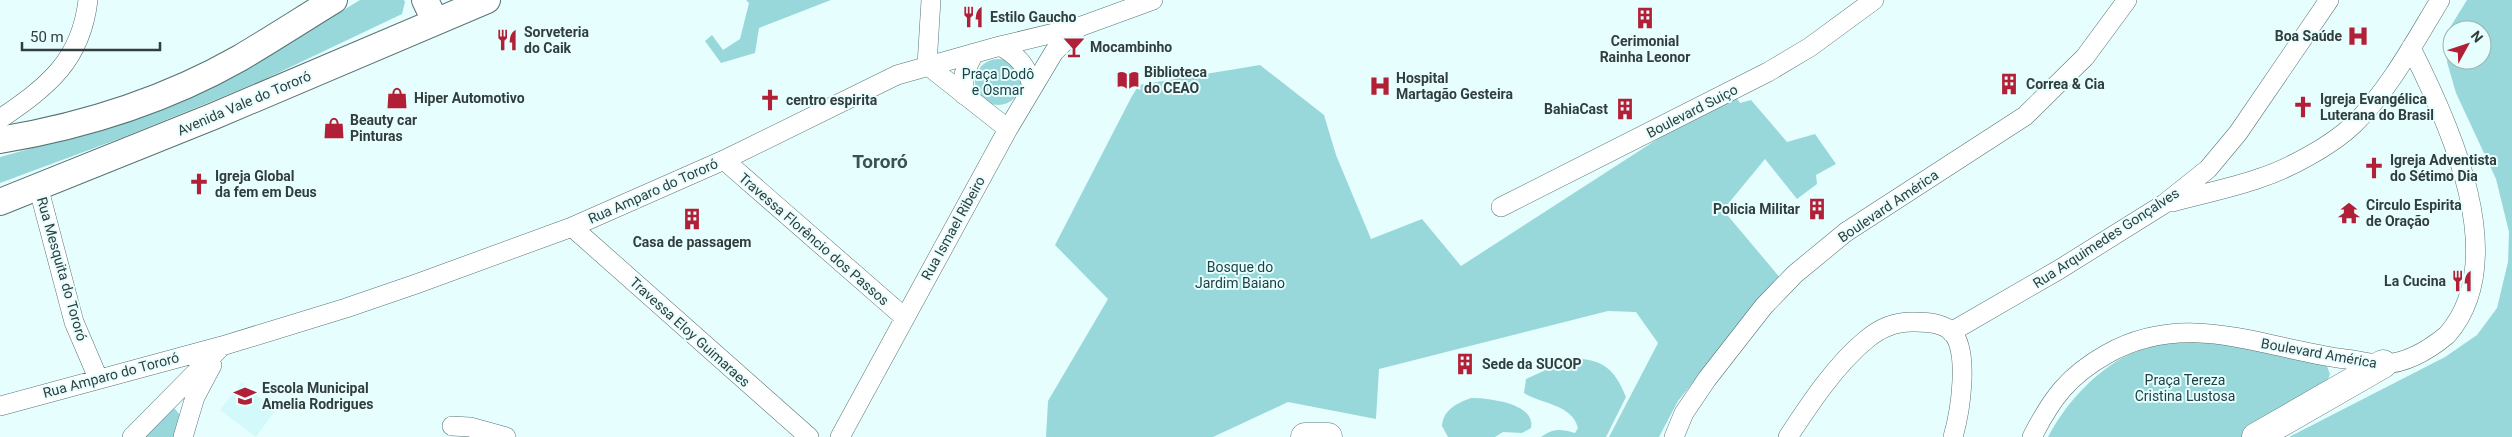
<svg xmlns="http://www.w3.org/2000/svg" width="2512" height="437" viewBox="0 0 2512 437" font-family="Roboto,sans-serif">
<style>
.built{fill:#d3f9fb}
.green{fill:#98d8db;fill-rule:evenodd}
.lines{fill:none;stroke-linecap:round;stroke-linejoin:round}
.street-casing{stroke:#597273;stroke-width:20}
.secondary-casing{stroke:#597273;stroke-width:28}
.primary-casing{stroke:#597273;stroke-width:29}
.street{stroke:#fff;stroke-width:19}
.secondary{stroke:#fff;stroke-width:26}
.primary{stroke:#fff;stroke-width:28}
.labels{text-anchor:middle;stroke-width:4;stroke-linejoin:round;paint-order:stroke}
.poi-label{font-size:14px;font-weight:bold;fill:#323d3d;stroke:#e7feff;text-anchor:start}
.park-label{font-size:14px;fill:#1e4143;stroke:#e7feff}
.street-label{font-size:14px;fill:#323d3d;stroke:#e7feff}
.district-label{font-size:19px;font-weight:bold;fill:#3a5253;stroke:#e7feff}
</style>
<rect width="100%" height="100%" fill="#e7feff"/>
<!-- built -->
<path class="built" d="M242,382L275,411L256,437L220,410Z"/>
<!-- green -->
<path class="green" d="M360,0H404L405,2L402,14L259,82L124,137L0,183V157L117,125L253,65Z
M746,0H831L759,28L755,53L721,63L705,41L712,35L723,50L740,39L749,3Z
M2467,0H2512V437H2289L2445,357L2477,335L2497,308L2508,262L2509,232L2496,179L2456,93L2447,62L2449,29ZM2452,30H2482V60H2452Z
M975 82a23 23 0 1 1 46 0a23 23 0 1 1-46 0Z
M1260,65L1324,115L1336,155L1371,239L1422,219L1461,266L1732,91L1740,103L1751,100L1787,142L1815,134L1836,164L1816,175L1817,184L1797,199L1765,159L1723,210L1782,280L1694,381L1678,401L1659,437H1609L1658,343L1636,312L1608,311L1379,369L1376,419L1288,402L1213,437H1046L1048,401L1108,299L1055,245L1132,96L1139,85Z
M2177,338L2228,341L2326,364L2330,374L2327,382L2241,437H2048C2064,406 2092,375 2122,358C2138,349 2159,344 2177,338Z
M1572,358C1604,360 1614,368 1626,397L1606,437H1541C1554,428 1561,429 1575,433L1578,428C1572,404 1541,404 1524,393L1526,379Z
M1471,398C1488,398 1536,403 1531,428L1522,433L1503,432L1495,437H1448L1442,426C1443,410 1457,403 1471,398Z
M174,408L181,416L173,437H145Z"/>
<g class="lines">
<!-- street casing -->
<g class="street-casing">
<path id="street" d="M1000,46C1018,56 1028,66 1032,88
M927,65L1008,129
M927,65L931,0
M964,95V74L974,53
M0,119C48,86 81,61 88,0
M724,160L904,317
M38,186L74,322L98,378
M2172,202C2201,194 2232,188 2260,178C2288,169 2331,146 2353,125C2389,90 2414,43 2440,0
M1501,207L1768,72L1810,47L1874,0
M572,227L809,437
M1951,332L2060,269L2164,204L2208,169L2238,133L2329,0
M0,406L222,346L346,308L416,284L572,227L724,160L897,75L1000,46L1079,27L1153,0
M452,426L470,427L506,437
M132,437L222,346
M183,437L195,397L212,365
M840,437L1008,129L1054,52L1078,28
M1674,437L1684,413L1707,379L1764,306L1795,274L1846,232L2025,116L2085,57L2127,0
M1788,437C1809,405 1836,364 1867,339C1881,327 1898,321 1916,322C1928,322 1943,323 1952,332C1970,352 1960,413 1953,437
M2032,437C2052,398 2068,376 2107,354C2187,309 2262,348 2345,359C2357,360 2371,364 2384,364C2407,363 2430,349 2447,335C2512,261 2451,127 2411,48"/>
</g>
<!-- secondary casing -->
<g class="secondary-casing">
<path id="secondary" d="M425,0L435,21
M0,140C84,126 166,100 240,58C272,39 303,19 334,0
M0,202L214,116L487,0"/>
</g>
<!-- primary casing -->
<g class="primary-casing">
<path id="primary" d="M1305,437H1328
M2256,437L2383,364"/>
</g>
<!-- street -->
<use href="#street" class="street"/>
<!-- secondary -->
<use href="#secondary" class="secondary"/>
<!-- primary -->
<use href="#primary" class="primary"/>
</g>
<!-- icons -->
<defs>
<g id="restaurant-bare" transform="scale(1.725)"><path d="M-5-6h1v4h1v-4h1v4h1v-4h1v5L-1.5 .5V6h-2V.5L-5-1ZM5-6V6H3V1.5H1.5Q1.5-4 5-6Z" fill="#b22037" stroke="#e7feff" stroke-width="2.5" paint-order="stroke"/></g>
<g id="building-bare" transform="scale(1.725)"><path d="M-4-6H4V6H1V3H-1V6H-4ZM-2.5-4.3h1.7v1.8h-1.7ZM.8-4.3h1.7v1.8H.8ZM-2.5-1h1.7V.8h-1.7ZM.8-1h1.7V.8H.8Z" fill="#b22037" stroke="#e7feff" stroke-width="2.5" paint-order="stroke"/></g>
<g id="hospital-bare" transform="scale(1.725)"><path d="M-5-5h3v3.5h4V-5h3V5h-3V1.5h-4V5h-3Z" fill="#b22037" stroke="#e7feff" stroke-width="2.5" paint-order="stroke"/></g>
<g id="bar-bare" transform="scale(1.725)"><path d="M-6-5H6L.8 .8V4.5H3.5V6h-7V4.5H-.8V.8Z" fill="#b22037" stroke="#e7feff" stroke-width="2.5" paint-order="stroke"/></g>
<g id="library-bare" transform="scale(1.725)"><path d="M-6-4Q-3-5.5-.7-3.5V5Q-3 3-6 4ZM6-4Q3-5.5 .7-3.5V5Q3 3 6 4Z" fill="#b22037" stroke="#e7feff" stroke-width="2.5" paint-order="stroke"/></g>
<g id="shop-bare" transform="scale(1.725)"><path d="M-5-2.5h2.3a2.7 3.5 0 0 1 5.4 0H5L5.5 6h-11ZM-1.5-2.5h3a1.5 2.3 0 0 0-3 0Z" fill="#b22037" stroke="#e7feff" stroke-width="2.5" paint-order="stroke"/></g>
<g id="church-bare" transform="scale(1.725)"><path d="M-1.2-6h2.4v3.5h3.3v2.4h-3.3V6h-2.4V-.1h-3.3v-2.4h3.3Z" fill="#b22037" stroke="#e7feff" stroke-width="2.5" paint-order="stroke"/></g>
<g id="temple-bare" transform="scale(1.725)"><path d="M0-6L5-2H3V0L6.5 2.5H4V6H1.5V3h-3V6H-4V2.5H-6.5L-3 0V-2H-5Z" fill="#b22037" stroke="#e7feff" stroke-width="2.5" paint-order="stroke"/></g>
<g id="school-bare" transform="scale(1.725)"><path d="M0-5L7-2L0 1L-7-2ZM-4 1L0 2.5L4 1V4Q0 6-4 4Z" fill="#b22037" stroke="#e7feff" stroke-width="2.5" paint-order="stroke"/></g>
</defs>
<g fill-rule="evenodd">
<use href="#restaurant-bare" x="973" y="17"/>
<use href="#building-bare" x="1645" y="18"/>
<use href="#hospital-bare" x="2358" y="36"/>
<use href="#restaurant-bare" x="507" y="40"/>
<use href="#bar-bare" x="1074" y="47"/>
<use href="#library-bare" x="1128" y="80"/>
<use href="#building-bare" x="2009" y="84"/>
<use href="#hospital-bare" x="1380" y="86"/>
<use href="#shop-bare" x="397" y="98"/>
<use href="#church-bare" x="770" y="100"/>
<use href="#church-bare" x="2303" y="107"/>
<use href="#building-bare" x="1625" y="109"/>
<use href="#shop-bare" x="334" y="128"/>
<use href="#church-bare" x="2374" y="168"/>
<use href="#church-bare" x="199" y="184"/>
<use href="#building-bare" x="1817" y="209"/>
<use href="#temple-bare" x="2349" y="213"/>
<use href="#building-bare" x="692" y="219"/>
<use href="#restaurant-bare" x="2462" y="281"/>
<use href="#building-bare" x="1465" y="364"/>
<use href="#school-bare" x="245" y="396"/>
</g>
<g class="labels">
<!-- poi labels -->
<g class="poi-label">
<text x="990" y="22">Estilo Gaucho</text>
<text x="524" y="37">Sorveteria<tspan x="524" dy="16">do Caik</tspan></text>
<text x="2342" y="41" text-anchor="end">Boa Saúde</text>
<text x="1645" y="46" text-anchor="middle">Cerimonial<tspan x="1645" dy="16">Rainha Leonor</tspan></text>
<text x="1090" y="52">Mocambinho</text>
<text x="1144" y="77">Biblioteca<tspan x="1144" dy="16">do CEAO</tspan></text>
<text x="1396" y="83">Hospital<tspan x="1396" dy="16">Martagão Gesteira</tspan></text>
<text x="2026" y="89">Correa &amp; Cia</text>
<text x="414" y="103">Hiper Automotivo</text>
<text x="2320" y="104">Igreja Evangélica<tspan x="2320" dy="16">Luterana do Brasil</tspan></text>
<text x="786" y="105">centro espirita</text>
<text x="1608" y="114" text-anchor="end">BahiaCast</text>
<text x="350" y="125">Beauty car<tspan x="350" dy="16">Pinturas</tspan></text>
<text x="2390" y="165">Igreja Adventista<tspan x="2390" dy="16">do Sétimo Dia</tspan></text>
<text x="215" y="181">Igreja Global<tspan x="215" dy="16">da fem em Deus</tspan></text>
<text x="2366" y="210">Circulo Espirita<tspan x="2366" dy="16">de Oração</tspan></text>
<text x="1800" y="214" text-anchor="end">Policia Militar</text>
<text x="692" y="247" text-anchor="middle">Casa de passagem</text>
<text x="2446" y="286" text-anchor="end">La Cucina</text>
<text x="1482" y="369">Sede da SUCOP</text>
<text x="262" y="393">Escola Municipal<tspan x="262" dy="16">Amelia Rodrigues</tspan></text>
</g>
<!-- park labels -->
<g class="park-label">
<text x="998" y="79">Praça Dodô<tspan x="998" dy="16">e Osmar</tspan></text>
<text x="1240" y="272">Bosque do<tspan x="1240" dy="16">Jardim Baiano</tspan></text>
<text x="2185" y="385">Praça Tereza<tspan x="2185" dy="16">Cristina Lustosa</tspan></text>
</g>
<!-- street labels -->
<g class="street-label">
<text transform="translate(244 103) rotate(-23)" y="5">Avenida Vale do Tororó</text>
<text transform="translate(1692 111) rotate(-27)" y="5">Boulevard Suiço</text>
<text transform="translate(653 191) rotate(-24)" y="5">Rua Amparo do Tororó</text>
<text transform="translate(1888 206) rotate(-34)" y="5">Boulevard América</text>
<text transform="translate(953 228) rotate(-61)" y="5">Rua Ismael Ribeiro</text>
<text transform="translate(2106 238) rotate(-33)" y="5">Rua Arquimedes Gonçalves</text>
<text transform="translate(814 239) rotate(41)" y="5">Travessa Florêncio dos Passos</text>
<text transform="translate(62 269) rotate(74)" y="5">Rua Mesquita do Tororó</text>
<text transform="translate(690 332) rotate(42)" y="5">Travessa Eloy Guimaraes</text>
<text transform="translate(2319 353) rotate(10)" y="5">Boulevard América</text>
<text transform="translate(111 375) rotate(-15)" y="5">Rua Amparo do Tororó</text>
</g>
<!-- district labels -->
<g class="district-label">
<text x="880" y="168">Tororó</text>
</g>
</g>
<!-- north arrow -->
<g transform="translate(2467 45) rotate(50)"><circle r="24" fill="#e7feff" stroke="#9fb1b1"/>
<path d="M0-4L9 19L0 12L-9 19Z" fill="#b22037"/>
<text y="-8" font-size="14" font-weight="bold" text-anchor="middle" fill="#323d3d">N</text>
</g>
<!-- scale -->
<path d="M22 42v8h138v-8" fill="none" stroke="#323d3d" stroke-width="2.5"/>
<text x="30" y="42" font-size="15" fill="#323d3d" stroke="#e7feff" stroke-width="4" paint-order="stroke">50 m</text>
</svg>
